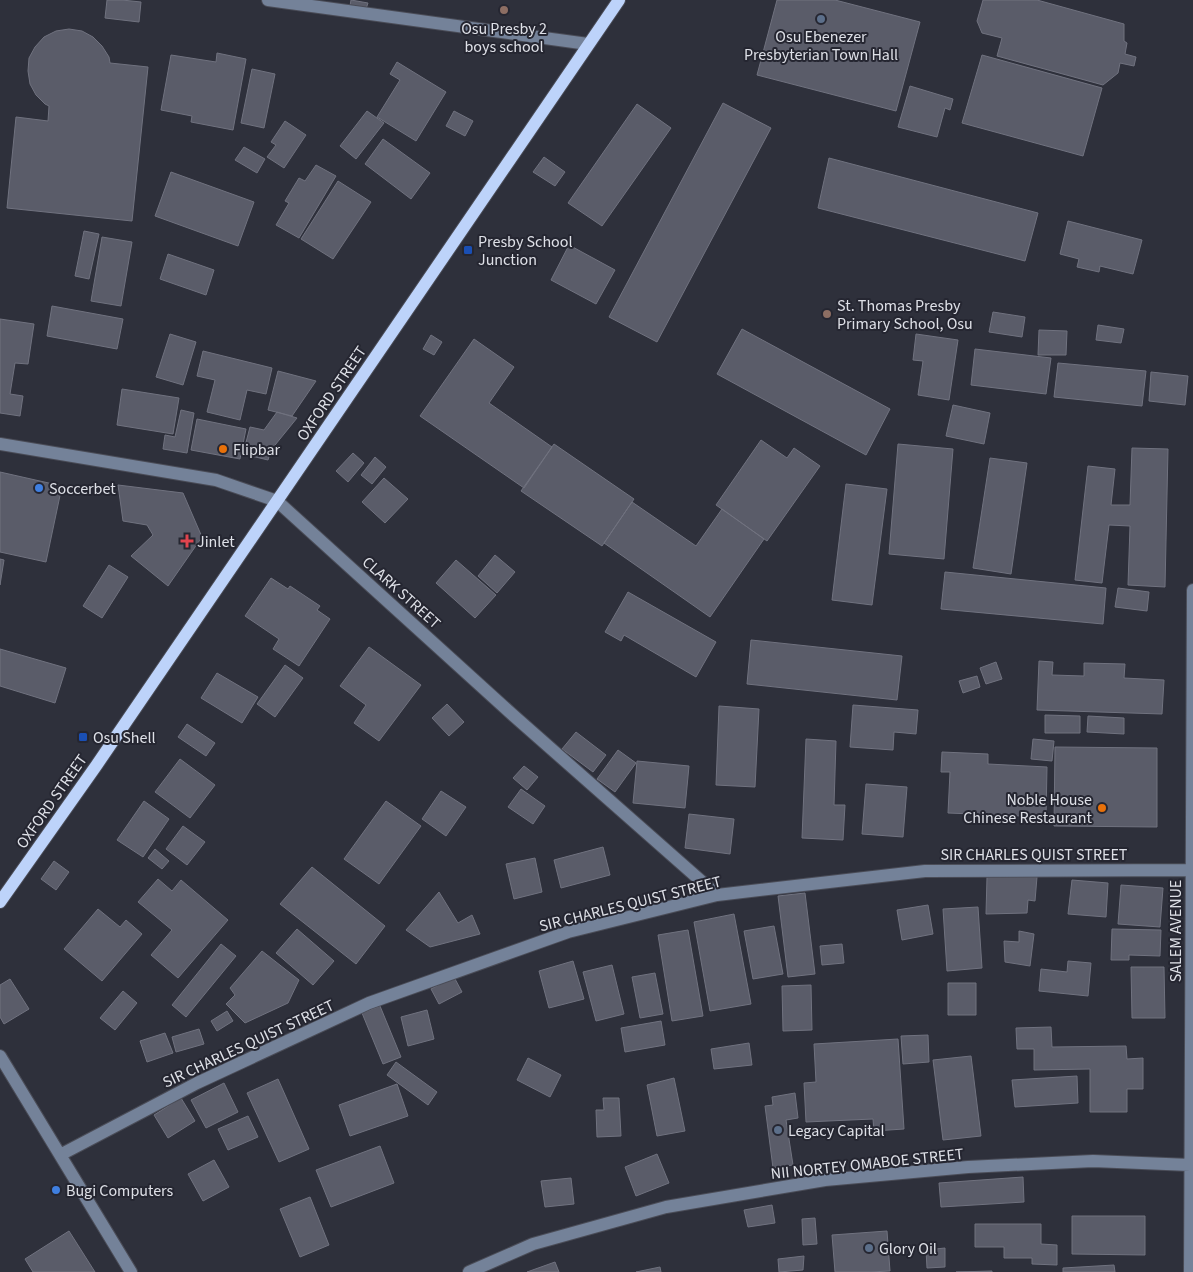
<svg xmlns="http://www.w3.org/2000/svg" width="1193" height="1272" viewBox="0 0 1193 1272" font-family="'Source Sans 3',sans-serif">
<style>
.building{fill:#5a5c69;stroke:#70727f}
.lines{fill:none;stroke-linecap:round;stroke-linejoin:round}
.minor-casing{stroke:#4a4c57;stroke-width:14}
.major-casing{stroke:#4a4c57;stroke-width:14}
.minor{stroke:#748299;stroke-width:12}
.major{stroke:#bdd3fa;stroke-width:12}
.education-dot{fill:#8d6e63;stroke:#252631;stroke-width:2}
.service-dot{fill:#5c6f8a;stroke:#252631;stroke-width:2}
.transit-dot{fill:#1a4fb4;stroke:#252631;stroke-width:2}
.food-dot{fill:#e8710a;stroke:#252631;stroke-width:2}
.shop-dot{fill:#3f7fe0;stroke:#252631;stroke-width:2}
.health-dot{fill:#e0444e;stroke:#252631;stroke-width:2}
.labels{text-anchor:middle;stroke-width:4;stroke-linejoin:round;paint-order:stroke}
.poi-label{font-size:16px;fill:#dee0e7;stroke:#252631;text-anchor:start}
.street-label{font-size:16px;fill:#dee0e7;stroke:#252631}
</style>
<rect width="100%" height="100%" fill="#2e303b"/>
<!-- building -->
<path class="building" d="M107,0H122L141,2L139,22L105,18Z
M351,0L368,3L366,9L350,6Z
M777,0H835L920,22L896,111L757,75Z
M983,0H1037L1124,24V41L1127,43L1125,54L1136,57L1134,66L1120,63L1118,73L1103,85L997,56L1002,38L982,33L977,21Z
M69,29L82,31L93,37L102,46L109,57L110,63L148,67L132,221L7,208L16,117L48,121L49,106L45,104L36,95L30,84L28,71L29,58L35,47L44,37L56,31Z
M217,53L246,59L233,130L191,122L192,116L161,110L171,55L216,62Z
M982,55L1102,88L1083,156L962,123Z
M397,62L446,92L416,141L377,117L400,80L390,74Z
M252,69L275,74L264,128L241,123Z
M910,86L953,99L950,110L945,108L937,137L898,127Z
M723,103L771,128L657,342L609,317Z
M637,104L671,128L602,226L568,203Z
M367,111L384,123L356,159L340,146Z
M454,111L473,121L465,136L446,126Z
M285,121L306,135L284,168L267,157L276,145L271,142Z
M383,139L430,173L411,199L365,164Z
M244,147L265,159L257,173L235,160Z
M544,157L565,172L555,186L533,172Z
M829,158L1038,213L1025,261L818,208Z
M316,165L336,176L299,238L276,225L289,203L285,201L299,178L305,181Z
M171,172L254,202L238,246L155,216Z
M338,181L371,202L333,259L301,239Z
M1068,221L1142,240L1133,274L1100,266L1099,272L1077,267L1079,259L1060,254Z
M84,231L99,234L89,279L75,276Z
M102,237L132,242L121,306L91,301Z
M569,245L615,270L596,304L551,280Z
M168,254L214,270L206,295L160,279Z
M52,306L123,319L117,349L47,336Z
M993,312L1025,317L1022,337L989,332Z
M0,319L34,324L28,364L15,363L10,394L23,396L20,416L0,413Z
M1098,325L1124,329L1121,343L1096,340Z
M742,329L890,409L866,455L717,374Z
M1039,330L1067,331L1066,355H1038Z
M170,334L196,342L183,385L156,377Z
M916,334L958,340L949,400L918,395L923,361L913,360Z
M431,335L442,342L434,355L423,349Z
M474,339L514,367L489,403L552,447L524,488L420,416Z
M975,349L1051,358L1046,394L971,385Z
M203,351L272,368L266,394L247,390L240,420L207,412L215,380L197,376Z
M1058,363L1146,371L1142,406L1054,397Z
M278,371L316,381L292,416L268,410Z
M1151,372L1188,376L1185,405L1149,401Z
M122,389L179,398L173,434L117,425Z
M953,405L990,413L984,444L946,436Z
M181,410L194,413L187,453L163,449L165,435L175,437Z
M277,412L297,418L271,450L268,460L243,454L250,427L264,430Z
M197,419L246,429L240,459L191,450Z
M761,440L787,458L794,448L820,466L767,541L716,505Z
M554,444L634,499L602,546L521,491Z
M898,444L953,449L944,559L889,554Z
M1132,448L1168,449L1165,587L1128,585L1130,526L1109,525L1102,583L1075,580L1088,466L1115,469L1111,505H1130Z
M353,453L364,463L348,482L336,471Z
M375,457L386,467L372,484L361,475Z
M990,458L1027,463L1011,574L973,568Z
M0,472L62,486L46,562L0,552Z
M384,478L408,499L385,523L362,502Z
M846,484L887,489L872,605L832,600Z
M118,485L183,493L202,537L168,586L131,556L153,535L147,525L123,521Z
M632,502L696,546L722,509L764,539L710,617L604,543Z
M495,555L515,572L497,593L478,576Z
M0,559L4,560L0,585Z
M456,560L496,595L475,618L436,583Z
M109,565L128,577L102,618L83,606Z
M945,572L1106,588L1103,624L941,609Z
M271,578L288,589L290,586L320,606L317,610L330,619L299,666L273,649L279,639L245,616Z
M1118,588L1149,592L1147,611L1115,607Z
M628,592L716,642L696,677L624,635L621,641L605,632Z
M751,640L902,656L897,700L747,684Z
M369,647L421,685L379,741L354,723L366,705L340,686Z
M0,649L66,668L55,703L0,686Z
M1039,661L1053,662L1052,675L1084,676V663L1125,664L1124,678L1164,680L1162,714L1037,710Z
M996,662L1002,679L986,684L980,668Z
M285,665L303,678L275,717L257,704Z
M217,673L258,697L242,723L201,698Z
M977,676L980,687L963,693L959,681Z
M447,704L464,722L449,736L432,718Z
M853,705L918,710L916,734L894,732L893,750L850,747Z
M719,706L759,709L755,787L716,785Z
M1045,715L1080,716V733H1045Z
M1088,716L1124,718V734L1087,732Z
M187,724L215,743L206,756L178,737Z
M576,732L606,755L593,772L562,749Z
M806,739L836,741L834,805H845L843,840L802,838Z
M1033,739L1054,741L1052,761L1031,759Z
M1055,747L1157,748V827L1054,826Z
M618,750L636,763L615,792L597,779Z
M942,752L988,754V764L1047,767L1046,817L948,813L950,772H941Z
M180,759L215,785L190,818L155,792Z
M637,761L689,766L685,808L633,803Z
M524,766L538,777L527,790L513,778Z
M866,784L907,787L903,837L862,834Z
M521,789L545,806L533,824L508,807Z
M441,791L466,807L446,836L422,819Z
M144,801L169,819L143,857L117,840Z
M386,801L421,826L379,884L344,859Z
M689,814L734,819L730,854L685,848Z
M183,826L205,842L187,865L166,849Z
M603,847L610,875L561,888L554,860Z
M155,849L169,861L162,869L148,858Z
M535,858L542,892L514,899L506,864Z
M54,861L69,872L56,890L41,879Z
M312,867L385,926L356,964L280,904Z
M987,877H1037L1035,901L1028,900L1027,913L986,914Z
M158,879L172,891L181,880L228,920L178,978L151,955L172,930L138,902Z
M1072,880L1108,883L1106,917L1068,914Z
M1121,885L1163,888L1160,927L1118,924Z
M439,892L458,923L472,915L480,934L430,947L406,930Z
M805,893L815,974L788,977L778,896Z
M928,905L933,934L902,940L897,910Z
M978,907L982,968L947,971L943,909Z
M98,909L120,927L126,920L142,934L102,981L64,949Z
M734,914L751,1004L710,1011L694,922Z
M774,926L783,974L753,979L744,931Z
M297,929L334,961L313,985L276,953Z
M1112,929L1161,930L1160,956L1129,955V960H1111Z
M688,930L703,1016L672,1021L658,935Z
M1019,931L1034,934L1030,966L1005,962L1004,941L1019,942Z
M221,944L236,956L186,1017L172,1005Z
M842,944L844,963L822,965L820,946Z
M262,951L299,980L288,1003L245,1023L226,1004L235,995L230,988Z
M573,961L584,999L549,1008L539,971Z
M1068,961L1091,963L1088,996L1039,991L1041,969L1067,972Z
M612,965L624,1014L596,1021L583,972Z
M1131,967H1164L1165,1018H1132Z
M655,973L663,1014L640,1018L632,977Z
M454,977L462,992L439,1004L431,989Z
M10,979L29,1009L4,1024L0,1017V985Z
M948,983H976V1015H948Z
M811,985L812,1030L783,1031L782,986Z
M123,991L137,1003L115,1030L100,1018Z
M380,1006L401,1057L383,1064L362,1013Z
M427,1010L434,1039L408,1046L401,1017Z
M227,1011L233,1021L217,1031L211,1021Z
M661,1021L665,1045L625,1052L621,1028Z
M1051,1027L1052,1047L1126,1046L1127,1059L1143,1058V1089H1127V1112H1090V1069L1034,1070V1049H1017L1016,1028Z
M199,1029L204,1044L176,1052L172,1037Z
M165,1033L173,1053L147,1062L140,1041Z
M928,1035L929,1062L903,1064L901,1036Z
M898,1039L904,1129L874,1131L873,1119L806,1122L804,1083L816,1082L814,1044Z
M749,1043L752,1065L714,1069L711,1049Z
M971,1056L981,1136L943,1140L933,1060Z
M528,1058L561,1075L550,1097L517,1080Z
M396,1062L437,1092L428,1105L387,1075Z
M1077,1076L1078,1103L1015,1107L1012,1080Z
M674,1078L685,1131L657,1136L647,1085Z
M278,1079L309,1149L279,1162L247,1093Z
M224,1083L238,1112L206,1128L191,1100Z
M397,1084L408,1116L350,1136L339,1105Z
M795,1093L798,1118L786,1120L793,1165L773,1168L765,1106L773,1105L772,1097Z
M181,1098L195,1121L168,1138L154,1115Z
M603,1098H619L621,1136L597,1137L596,1110H604Z
M248,1116L258,1137L228,1150L218,1129Z
M380,1146L394,1183L331,1207L316,1170Z
M657,1154L669,1183L636,1196L625,1167Z
M214,1160L229,1187L203,1201L188,1174Z
M1023,1177L1024,1202L941,1207L939,1183Z
M571,1178L574,1204L545,1207L541,1181Z
M310,1197L329,1245L300,1257L280,1209Z
M772,1205L775,1223L748,1227L744,1210Z
M1072,1216H1145V1255L1072,1254Z
M815,1218L817,1244L803,1245L802,1219Z
M975,1224H1041V1244L1057,1245V1265L1032,1264V1258H1004V1247H975Z
M69,1231L95,1272H33L25,1259Z
M887,1231L890,1271L869,1272H835L832,1235Z
M945,1248V1267L927,1268L926,1250Z
M804,1256L803,1270L779,1272L778,1259Z
M555,1262L559,1272H527Z
M1114,1265L1115,1272H1063V1268Z
M660,1267L661,1272H636Z
M992,1271V1272H956Z"/>
<g class="lines">
<!-- minor casing -->
<g class="minor-casing">
<path id="minor" d="M268,0L588,44
M0,444L216,480L277,501L514,716L717,895
M0,1056L131,1272
M60,1155L197,1083L369,1003L568,932L717,895L925,871L1193,870
M469,1272L533,1244L666,1207L825,1180L968,1167L1093,1161L1190,1165
M1190,1272L1193,590"/>
</g>
<!-- major casing -->
<g class="major-casing">
<path id="major" d="M0,902L96,766L619,0"/>
</g>
<!-- minor -->
<use href="#minor" class="minor"/>
<!-- major -->
<use href="#major" class="major"/>
</g>
<!-- markers -->
<g class="education-dot">
<circle cx="504" cy="10" r="5"/>
<circle cx="827" cy="314" r="5"/>
</g>
<g class="service-dot">
<circle cx="821" cy="19" r="5"/>
<circle cx="778" cy="1130" r="5"/>
<circle cx="869" cy="1248" r="5"/>
</g>
<g class="transit-dot">
<rect x="463" y="245" width="10" height="10" rx="2.5"/>
<rect x="78" y="732" width="10" height="10" rx="2.5"/>
</g>
<g class="food-dot">
<circle cx="223" cy="449" r="5"/>
<circle cx="1102" cy="808" r="5"/>
</g>
<g class="shop-dot">
<circle cx="39" cy="488" r="5"/>
<circle cx="56" cy="1190" r="5"/>
</g>
<path class="health-dot" d="M184.5 533.5h5v5h5v5h-5v5h-5v-5h-5v-5h5z"/>
<g class="labels">
<!-- poi labels -->
<g class="poi-label">
<text x="504" y="34" text-anchor="middle">Osu Presby 2<tspan x="504" dy="18">boys school</tspan></text>
<text x="821" y="42" text-anchor="middle">Osu Ebenezer<tspan x="821" dy="18">Presbyterian Town Hall</tspan></text>
<text x="478" y="247">Presby School<tspan x="478" dy="18">Junction</tspan></text>
<text x="837" y="311">St. Thomas Presby<tspan x="837" dy="18">Primary School, Osu</tspan></text>
<text x="233" y="455">Flipbar</text>
<text x="49" y="494">Soccerbet</text>
<text x="197" y="547">Jinlet</text>
<text x="93" y="743">Osu Shell</text>
<text x="1092" y="805" text-anchor="end">Noble House<tspan x="1092" dy="18">Chinese Restaurant</tspan></text>
<text x="788" y="1136">Legacy Capital</text>
<text x="66" y="1196">Bugi Computers</text>
<text x="879" y="1254">Glory Oil</text>
</g>
<!-- street labels -->
<g class="street-label">
<text transform="translate(331 393) rotate(-56)" y="6">OXFORD STREET</text>
<text transform="translate(402 592) rotate(42)" y="6">CLARK STREET</text>
<text transform="translate(51 801) rotate(-55)" y="6">OXFORD STREET</text>
<text x="1034" y="860">SIR CHARLES QUIST STREET</text>
<text transform="translate(630 903) rotate(-14)" y="6">SIR CHARLES QUIST STREET</text>
<text transform="translate(1175 931) rotate(-90)" y="6">SALEM AVENUE</text>
<text transform="translate(248 1043) rotate(-25)" y="6">SIR CHARLES QUIST STREET</text>
<text transform="translate(867 1163) rotate(-6)" y="6">NII NORTEY OMABOE STREET</text>
</g>
</g>
</svg>
